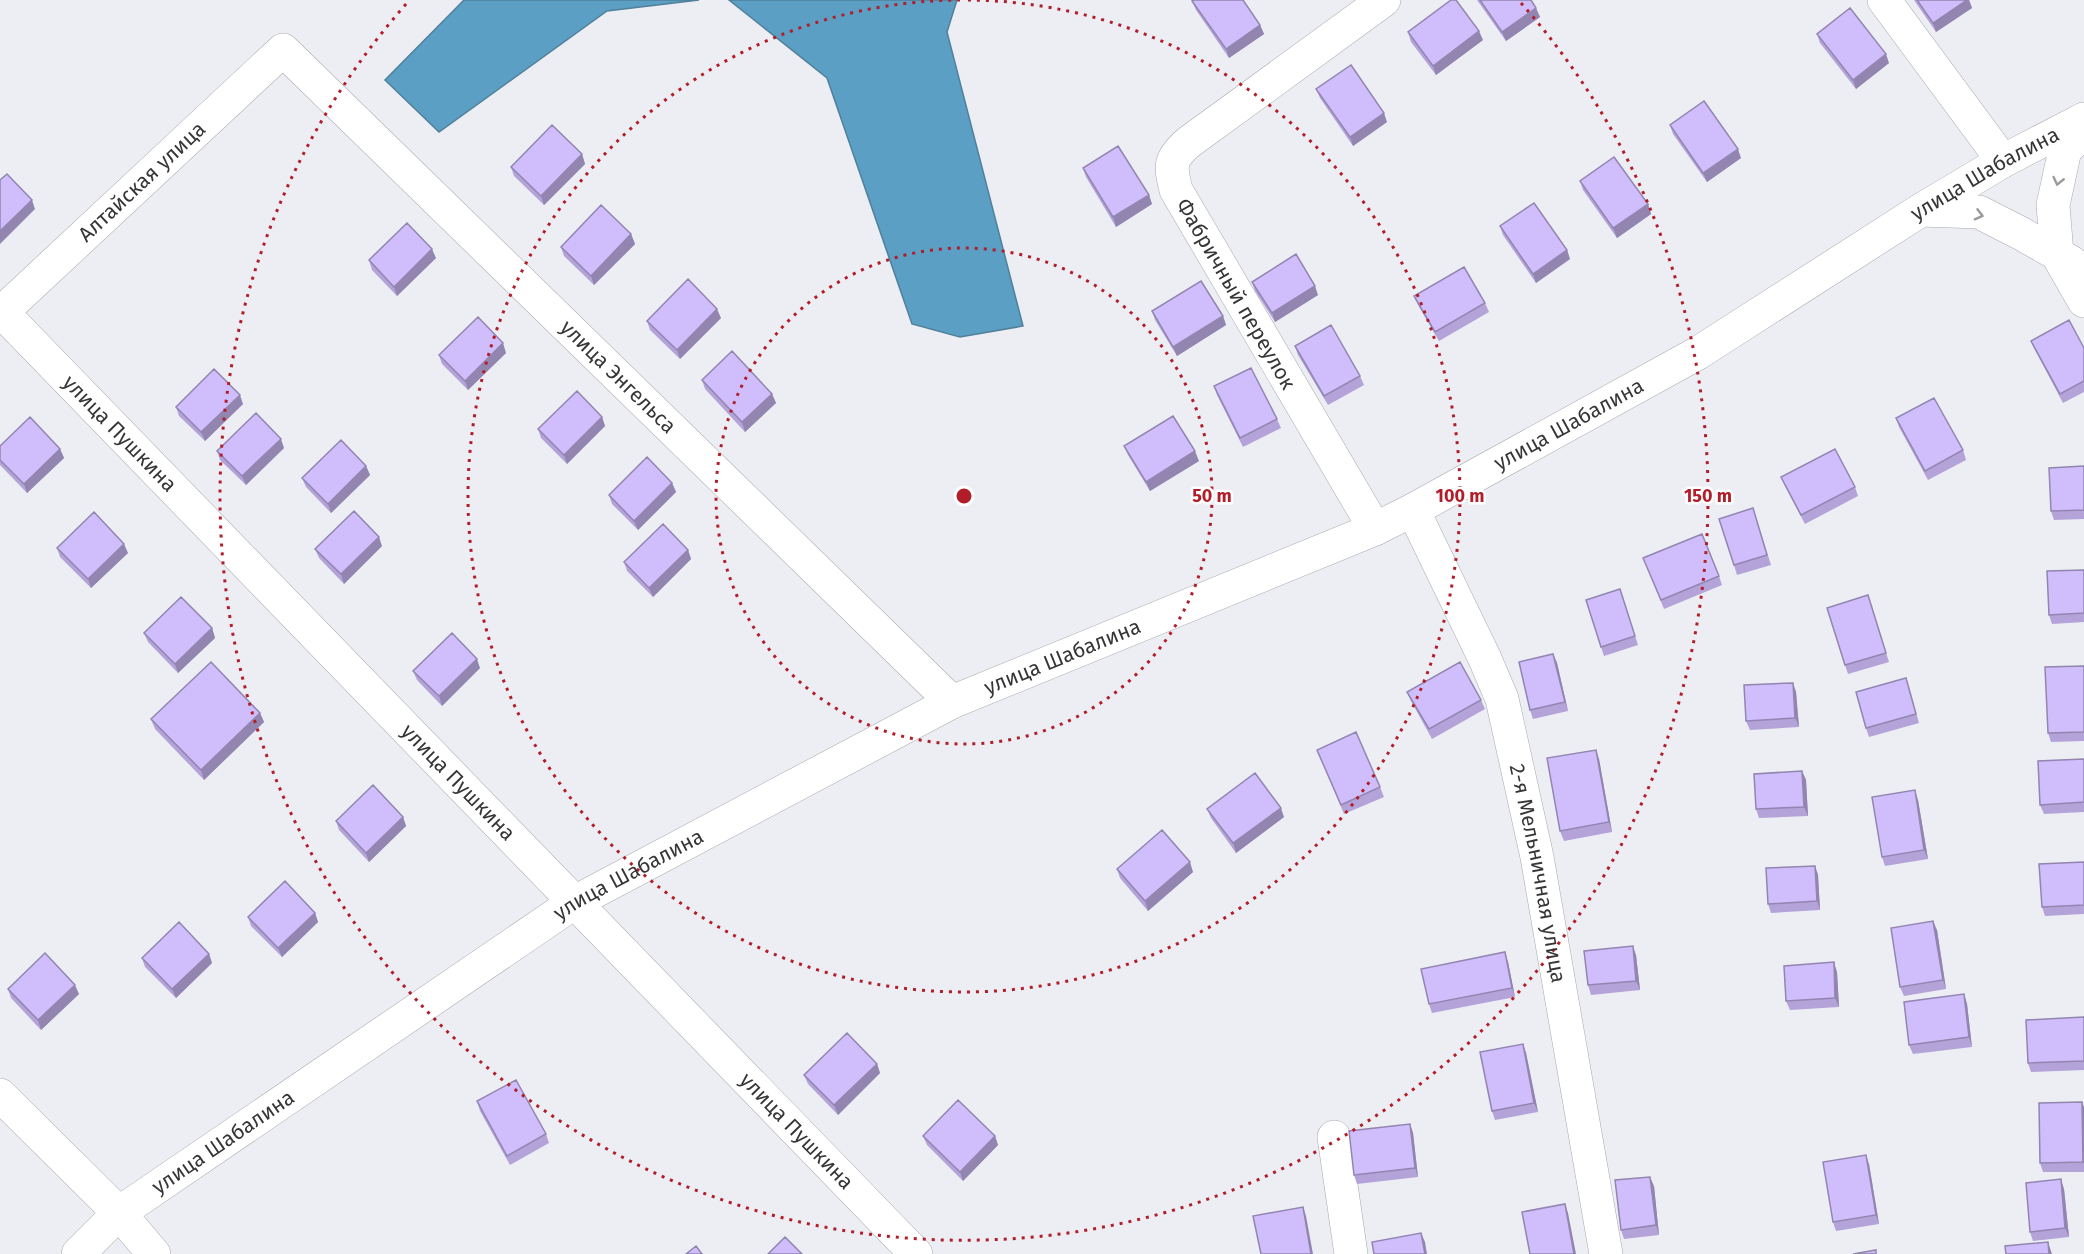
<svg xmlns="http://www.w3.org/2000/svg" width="2084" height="1254" viewBox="0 0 2084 1254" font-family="'Fira Sans',sans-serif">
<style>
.water{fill:#5b9fc4;stroke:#50809a;stroke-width:1.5}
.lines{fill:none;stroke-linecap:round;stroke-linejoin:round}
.minor-casing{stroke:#a8a9af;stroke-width:34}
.minor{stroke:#fff;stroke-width:33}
.wall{fill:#b3a3d9}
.shaded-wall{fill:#9285b0}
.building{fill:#d0befc;stroke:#9285b0;stroke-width:1.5}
.oneway{stroke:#9a9a9c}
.ring{fill:none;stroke:#b11e29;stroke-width:3;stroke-dasharray:3 6}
.labels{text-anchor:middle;stroke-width:5;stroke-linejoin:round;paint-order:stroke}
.street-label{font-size:21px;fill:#363638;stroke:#fff}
.centre{fill:#b11e29;stroke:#fff;stroke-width:3}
.ring-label{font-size:18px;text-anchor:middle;font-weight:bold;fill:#b11e29;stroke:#fff;stroke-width:5;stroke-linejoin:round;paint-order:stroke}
</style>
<rect width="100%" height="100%" fill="#edeef4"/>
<!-- water -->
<path class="water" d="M464,0H699L607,11L439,132L385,80Z
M729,0H957L947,32L1023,326L960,337L912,324L827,78Z"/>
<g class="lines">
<!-- minor casing -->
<g class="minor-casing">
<g id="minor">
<path d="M1884,0L2003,161"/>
<path d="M1921,210L1979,212L2022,234L2057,254L2084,301"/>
<path d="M2071,262L2057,254L2053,205L2065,150L2084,132"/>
<path id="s1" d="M0,310L916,1254"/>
<path id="s2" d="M0,314L283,50L952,702"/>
<path id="s3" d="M1413,510L1485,659L1502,699L1537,857L1606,1254"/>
<path d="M1375,529L1176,190C1170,166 1169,159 1189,142L1384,0"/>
<path d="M0,1095L119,1213L154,1254"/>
<path d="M1334,1137L1351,1254"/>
<path id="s4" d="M78,1254L119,1213L575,902L952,702L1375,529L1413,510L1698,353L1921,210L2003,161L2084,119"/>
</g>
</g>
<!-- minor -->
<use href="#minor" class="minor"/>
</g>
<!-- wall -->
<path class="wall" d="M1477,0H1531L1540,17L1506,41Z
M1914,0H1969L1972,8L1936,32Z
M1192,1L1260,25L1264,34L1229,58L1196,10Z
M1408,32L1483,40L1436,75L1411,42Z
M1817,34L1889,63L1856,89L1820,43Z
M1316,89L1387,122L1353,146L1320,98Z
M1670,125L1741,158L1707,182L1673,134Z
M582,154L585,164L544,205L514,176L511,167Z
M1083,168L1149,195L1152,204L1116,227L1086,177Z
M1580,181L1648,204L1651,214L1617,238L1583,190Z
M1500,226L1567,250L1570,259L1536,283L1503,235Z
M631,234L635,244L594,285L564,256L561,247Z
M436,258L397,296L372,270L369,260Z
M1252,282L1318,295L1275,322L1255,291Z
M1414,296L1485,303L1489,312L1439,341L1418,305Z
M1152,311L1223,316L1226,325L1177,356L1155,320Z
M721,318L680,359L650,330L647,321Z
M2031,341L2084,348V392L2063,403L2035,350Z
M1295,346L1360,376L1364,385L1328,405L1298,355Z
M506,353L468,390L442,364L439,355Z
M702,380L772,394L776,403L745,432L705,389Z
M1214,386L1277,419L1281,428L1243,447L1217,395Z
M243,404L205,441L179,416L176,407Z
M602,417L605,426L567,464L541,438L538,429Z
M1896,418L1963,450L1966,460L1928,480L1899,427Z
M0,446L60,449L64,458L27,493L0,465Z
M1124,446L1199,461L1150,491L1128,455Z
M284,448L246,485L220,460L217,451Z
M366,466L370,475L331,513L306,487L302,478Z
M2084,466V519L2054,520L2051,511Z
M1781,477L1855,487L1858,496L1805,524L1785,486Z
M672,483L676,492L638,530L612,504L609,495Z
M1753,508L1771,565L1737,575L1734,565Z
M382,546L344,584L319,558L315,549Z
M57,548L128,553L91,588L60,557Z
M688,550L691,559L653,597L627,571L624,562Z
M1643,558L1719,576L1722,585L1664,609Z
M2084,570V622L2052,624L2049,615Z
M1868,595L1889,662L1848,674L1845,665Z
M1623,598L1638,645L1604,656L1601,647Z
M212,628L215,638L178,673L148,642L144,633Z
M1553,654L1557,663L1568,711L1533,719L1530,710Z
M2084,666V741L2051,742L2048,733Z
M480,668L442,706L417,680L413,671Z
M1793,683L1796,692L1799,727L1750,730L1746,721Z
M1909,687L1919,723L1869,737L1866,728Z
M1407,692L1481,700L1485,709L1432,739L1411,701Z
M260,713L264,722L204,780L155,729L151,719Z
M1317,750L1380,787L1384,797L1344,814Z
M1599,759L1612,832L1564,841L1560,831Z
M2084,759V812L2044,814L2040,805Z
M1802,771L1806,780L1808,816L1759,818L1756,809Z
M1918,800L1928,859L1885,866L1882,857Z
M1207,809L1284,817L1236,853L1211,818Z
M403,817L406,826L369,862L339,830L336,821Z
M2084,862V914L2045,916L2042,907Z
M1815,866L1818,875L1820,910L1771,913L1768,904Z
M1117,869L1193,872L1148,911L1120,878Z
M315,913L318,922L282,957L251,926L248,917Z
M1937,930L1946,989L1904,996L1900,987Z
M209,954L212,963L176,998L145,967L142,958Z
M1636,955L1640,990L1591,995L1588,985Z
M1508,962L1515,997L1432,1013L1429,1004Z
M1837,972L1839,1007L1790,1010L1786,1001Z
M8,989L79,994L41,1030L11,998Z
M1964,994L1967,1004L1972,1047L1913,1054L1909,1045Z
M2084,1017V1070L2031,1072L2028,1063Z
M1523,1044L1526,1053L1538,1112L1495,1120L1492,1111Z
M877,1064L880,1073L838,1115L808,1084L804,1075Z
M477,1101L546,1134L549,1143L510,1165L480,1111Z
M2084,1107V1172H2043L2040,1163Z
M1410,1124L1413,1133L1418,1177L1357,1184L1354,1175Z
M923,1136H995L998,1145L963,1181L927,1145Z
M1869,1164L1879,1224L1836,1231L1833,1222Z
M1654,1186L1659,1235L1624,1239L1621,1230Z
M2064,1189L2069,1237L2033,1241L2030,1232Z"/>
<!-- shaded-wall -->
<path class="shaded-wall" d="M1967,0H1969L1972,8L1936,32L1933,23Z
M1536,8L1540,17L1506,41L1502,32Z
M1260,25L1264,34L1229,58L1226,49Z
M1479,31L1483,40L1436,75L1433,66Z
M1886,54L1889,63L1856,89L1853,80Z
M1384,113L1387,122L1353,146L1350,137Z
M1738,149L1741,158L1707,182L1703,173Z
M582,154L585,164L544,205L541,196Z
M1149,195L1152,204L1116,227L1113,217Z
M32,200L35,209L0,244V231Z
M1648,204L1651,214L1617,238L1613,228Z
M631,234L635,244L594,285L591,276Z
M432,249L436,258L397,296L394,287Z
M1567,250L1570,259L1536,283L1533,274Z
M1315,286L1318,295L1275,322L1272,313Z
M717,309L721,318L680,359L677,350Z
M1223,316L1226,325L1177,356L1173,347Z
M503,343L506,353L468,390L465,381Z
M772,394L776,403L745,432L742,422Z
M240,395L243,404L205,441L201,432Z
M602,417L605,426L567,464L564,455Z
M281,439L284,448L246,485L242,476Z
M60,449L64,458L27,493L24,484Z
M1195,451L1199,461L1150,491L1146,482Z
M366,466L370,475L331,513L328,504Z
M672,483L676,492L638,530L634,521Z
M379,537L382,546L344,584L341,574Z
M124,544L128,553L91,588L88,579Z
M688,550L691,559L653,597L649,588Z
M212,628L215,638L178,673L175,664Z
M1553,654L1557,663L1568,711L1565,702Z
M477,659L480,668L442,706L439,696Z
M1793,683L1796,692L1799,727L1795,718Z
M260,713L264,722L204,780L201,770Z
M1596,750L1599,759L1612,832L1609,822Z
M1802,771L1806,780L1808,816L1804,807Z
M1915,790L1918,800L1928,859L1924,850Z
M1281,808L1284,817L1236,853L1233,843Z
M403,817L406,826L369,862L366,853Z
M1190,862L1193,872L1148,911L1145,901Z
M1815,866L1818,875L1820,910L1817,901Z
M315,913L318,922L282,957L278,948Z
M1933,921L1937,930L1946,989L1943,980Z
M1633,946L1636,955L1640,990L1636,981Z
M1505,952L1508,962L1515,997L1512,988Z
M209,954L212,963L176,998L172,989Z
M1834,962L1837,972L1839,1007L1835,998Z
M75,985L79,994L41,1030L38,1020Z
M1964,994L1967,1004L1972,1047L1969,1037Z
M1523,1044L1526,1053L1538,1112L1534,1103Z
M877,1064L880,1073L838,1115L834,1105Z
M2082,1102L2084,1107V1164L2083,1162Z
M1410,1124L1413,1133L1418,1177L1415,1168Z
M995,1136L998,1145L963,1181L960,1172Z
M1866,1155L1869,1164L1879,1224L1876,1215Z
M1650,1177L1654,1186L1659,1235L1656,1225Z
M2061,1179L2064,1189L2069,1237L2065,1228Z
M1565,1204L1568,1213L1576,1254H1574Z
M1303,1207L1306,1216L1313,1254H1311Z
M1421,1233L1425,1242L1427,1254H1425Z
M2048,1242L2052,1254H2049Z"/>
<!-- building -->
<path class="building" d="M1194,0H1243L1260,25L1226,49L1192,1Z
M1451,0H1456L1479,31L1433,66L1408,32Z
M1480,0H1531L1536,8L1502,32Z
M1917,0H1967L1933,23Z
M1850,8L1886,54L1853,80L1817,34Z
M1351,65L1384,113L1350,137L1316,89Z
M1704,101L1738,149L1703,173L1670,125Z
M552,125L582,154L541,196L511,167Z
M1118,146L1149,195L1113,217L1083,168Z
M1614,157L1648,204L1613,228L1580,181Z
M7,174L32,200L0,231V180Z
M1534,203L1567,250L1533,274L1500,226Z
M601,205L631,234L591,276L561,247Z
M407,223L432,249L394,287L369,260Z
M1296,254L1315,286L1272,313L1252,282Z
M1464,267L1485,303L1435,332L1414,296Z
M688,279L717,309L677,350L647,321Z
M1201,281L1223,316L1173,347L1152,311Z
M478,317L503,343L465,381L439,355Z
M2069,320L2084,348V381L2060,394L2031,341Z
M1331,325L1360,376L1324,396L1295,346Z
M732,351L772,394L742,422L702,380Z
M1251,368L1277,419L1240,438L1214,386Z
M214,369L240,395L201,432L176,407Z
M577,391L602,417L564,455L538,429Z
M1934,398L1963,450L1925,471L1896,418Z
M256,413L281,439L242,476L217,451Z
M1173,416L1195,451L1146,482L1124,446Z
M30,417L60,449L24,484L0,460V446Z
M341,440L366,466L328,504L302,478Z
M1835,449L1855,487L1801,515L1781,477Z
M647,457L672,483L634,521L609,495Z
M2084,466V510L2051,511L2049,468Z
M1753,508L1767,555L1734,565L1719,519Z
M354,511L379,537L341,574L315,549Z
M94,512L124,544L88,579L57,548Z
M663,524L688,550L649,588L624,562Z
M1702,534L1719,576L1661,600L1643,558Z
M2084,570V613L2049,615L2047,571Z
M1620,589L1635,636L1601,647L1586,600Z
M1868,595L1886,653L1845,665L1827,608Z
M181,597L212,628L175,664L144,633Z
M452,633L477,659L439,696L413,671Z
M1553,654L1565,702L1530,710L1519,662Z
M211,662L260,713L201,770L151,719Z
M1460,662L1481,700L1429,729L1407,692Z
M2084,666V732L2048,733L2045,667Z
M1906,678L1916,714L1866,728L1856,692Z
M1793,683L1795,718L1746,721L1744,685Z
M1356,732L1380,787L1341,805L1317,750Z
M1596,750L1609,822L1560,831L1547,758Z
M2084,759V802L2040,805L2038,761Z
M1802,771L1804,807L1756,809L1754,774Z
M1255,773L1281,808L1233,843L1207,809Z
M373,785L403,817L366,853L336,821Z
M1915,790L1924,850L1882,857L1872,797Z
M1162,830L1190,862L1145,901L1117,869Z
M2084,862V905L2042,907L2039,864Z
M1815,866L1817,901L1768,904L1766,868Z
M285,881L315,913L278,948L248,917Z
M1933,921L1943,980L1900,987L1891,928Z
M179,922L209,954L172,989L142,958Z
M1633,946L1636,981L1588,985L1584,951Z
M1505,952L1512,988L1429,1004L1421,969Z
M45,953L75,985L38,1020L8,989Z
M1834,962L1835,998L1786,1001L1784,966Z
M1964,994L1969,1037L1909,1045L1904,1002Z
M2084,1017V1061L2028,1063L2026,1020Z
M847,1033L877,1064L834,1105L804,1075Z
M1523,1044L1534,1103L1492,1111L1480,1052Z
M516,1080L546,1134L507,1156L477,1101Z
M958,1100L995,1136L960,1172L923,1136Z
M2082,1102L2083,1162L2040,1163L2039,1103Z
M1410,1124L1415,1168L1354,1175L1349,1131Z
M1866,1155L1876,1215L1833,1222L1823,1162Z
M1650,1177L1656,1225L1621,1230L1615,1180Z
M2061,1179L2065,1228L2030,1232L2026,1183Z
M1565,1204L1574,1254H1530L1522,1212Z
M1303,1207L1311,1254H1261L1253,1216Z
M1421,1233L1425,1254H1374L1372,1242Z
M785,1237L802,1254H768Z
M2048,1242L2049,1254H2006L2005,1246Z
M696,1246L702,1254H686Z
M1876,1250V1254H1853Z"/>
<!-- one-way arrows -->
<defs><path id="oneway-chevron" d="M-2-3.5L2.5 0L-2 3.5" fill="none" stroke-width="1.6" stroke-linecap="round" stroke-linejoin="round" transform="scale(1.5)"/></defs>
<g class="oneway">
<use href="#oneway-chevron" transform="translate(2058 181) rotate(103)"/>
<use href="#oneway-chevron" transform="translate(1979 215) rotate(15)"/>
</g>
<!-- distance rings -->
<g class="ring">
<circle cx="964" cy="496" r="248"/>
<path d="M968 0A496 496 0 1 1 960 0"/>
<path d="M1521 3A744 744 0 1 1 407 3"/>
</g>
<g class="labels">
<!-- street labels -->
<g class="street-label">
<text dy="7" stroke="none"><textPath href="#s4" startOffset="2200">улица Шабалина</textPath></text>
<text dy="7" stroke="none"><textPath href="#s2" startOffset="194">Алтайская улица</textPath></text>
<text transform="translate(1236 294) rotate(60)" y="7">Фабричный переулок</text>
<text dy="7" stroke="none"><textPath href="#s2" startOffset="855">улица Энгельса</textPath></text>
<text dy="7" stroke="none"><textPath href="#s4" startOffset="1714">улица Шабалина</textPath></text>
<text dy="7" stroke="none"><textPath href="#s1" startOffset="172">улица Пушкина</textPath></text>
<text dy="7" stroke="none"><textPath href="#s4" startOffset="1156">улица Шабалина</textPath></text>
<text dy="7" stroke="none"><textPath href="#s1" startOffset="658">улица Пушкина</textPath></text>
<text dy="7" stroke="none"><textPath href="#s3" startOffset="387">2-я Мельничная улица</textPath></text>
<text dy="7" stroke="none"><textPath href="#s4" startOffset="670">улица Шабалина</textPath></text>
<text dy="7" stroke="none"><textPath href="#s1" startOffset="1144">улица Пушкина</textPath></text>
<text dy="7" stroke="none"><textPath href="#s4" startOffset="184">улица Шабалина</textPath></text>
</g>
</g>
<circle cx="964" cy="496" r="9" class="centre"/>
<g class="ring-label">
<text x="1212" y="502">50 m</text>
<text x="1460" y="502">100 m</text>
<text x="1708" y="502">150 m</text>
</g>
</svg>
